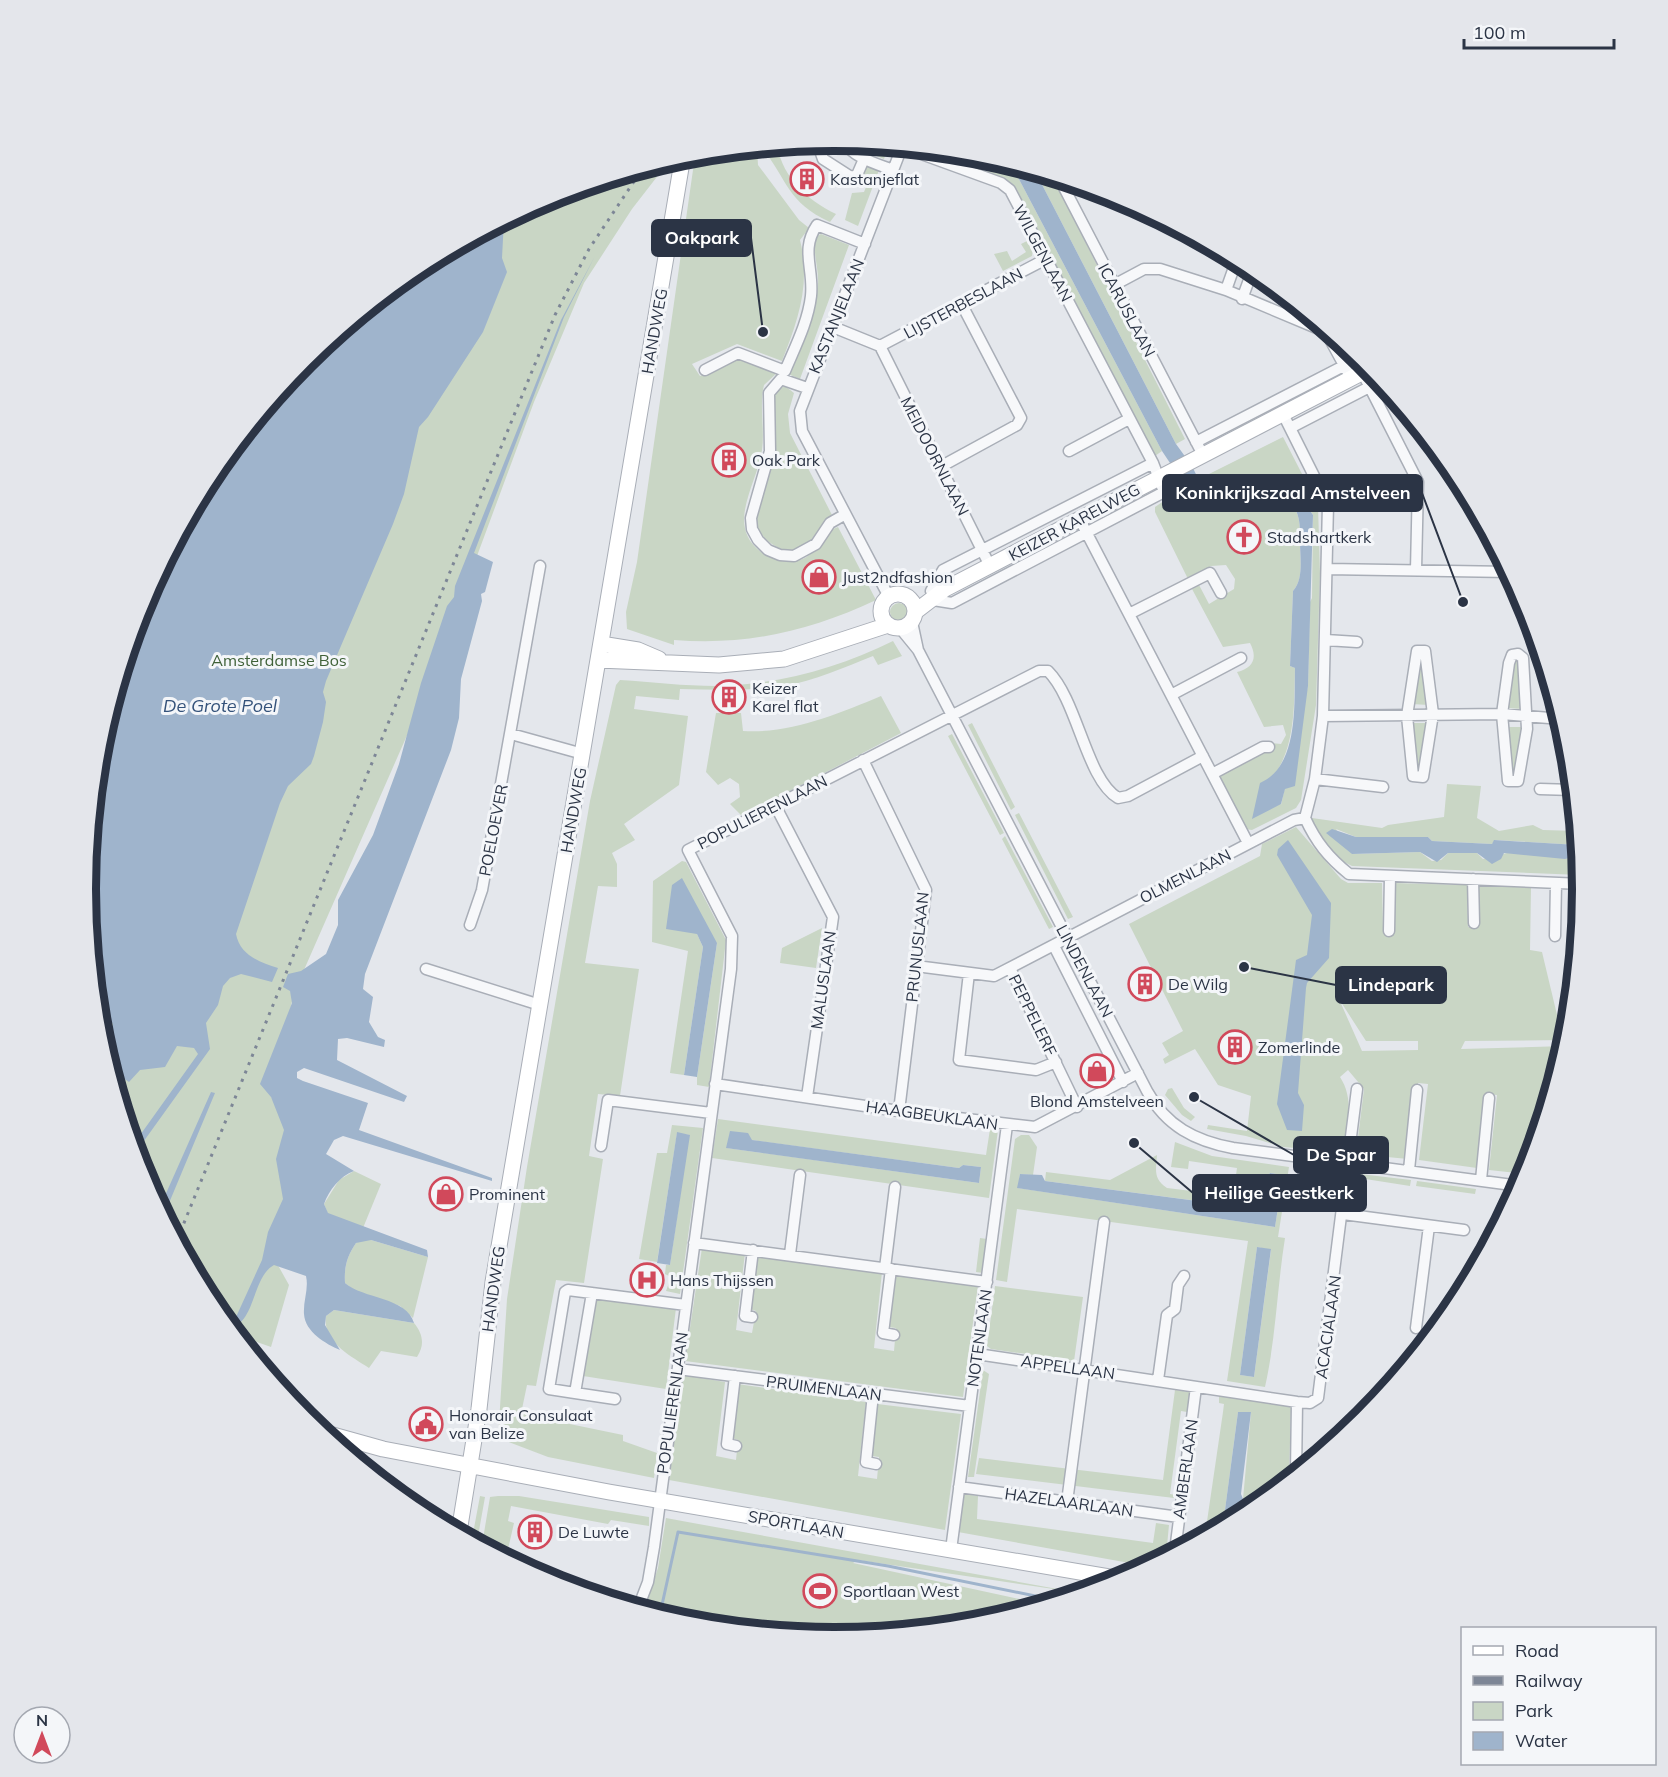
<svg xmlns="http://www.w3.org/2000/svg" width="1668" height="1777" viewBox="0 0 1668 1777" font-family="Mulish,sans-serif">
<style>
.green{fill:#c9d6c5;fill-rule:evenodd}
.water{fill:#9fb4cc}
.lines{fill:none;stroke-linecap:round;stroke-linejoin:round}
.stream{stroke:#9fb4cc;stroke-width:3}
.street-casing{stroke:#a9aeb7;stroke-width:13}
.secondary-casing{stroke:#a9aeb7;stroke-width:17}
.street{stroke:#f7f8fa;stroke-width:10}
.secondary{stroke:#fff;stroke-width:15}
.rail{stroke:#7d8696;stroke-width:3;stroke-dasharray:3 6;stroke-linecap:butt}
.labels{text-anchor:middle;stroke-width:6;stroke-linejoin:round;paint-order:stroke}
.poi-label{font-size:16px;fill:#2b3445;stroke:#f4f6f9;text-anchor:start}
.street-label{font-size:16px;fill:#2b3445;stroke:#f4f6f9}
.park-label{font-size:16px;fill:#3f6138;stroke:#f4f6f9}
.water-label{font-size:18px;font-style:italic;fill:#34527a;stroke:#f4f6f9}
.rim{fill:none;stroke:#2b3445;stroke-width:8}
.leader{fill:none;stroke:#2b3445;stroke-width:2}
.callout-dot{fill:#2b3445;stroke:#f4f6f9;stroke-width:2}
.callout{fill:#2b3445;stroke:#2b3445;stroke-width:2}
.callout-label{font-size:18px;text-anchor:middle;font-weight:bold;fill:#fff}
</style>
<rect width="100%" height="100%" fill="#e4e7ec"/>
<!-- green -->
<path class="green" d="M851,142L889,145L884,159L855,147Z
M777,146C784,179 806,199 836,214L830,222C786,202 788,179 761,147Z
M757,148L758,165L799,220L809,228L800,240C811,284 798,320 782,361L737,344L692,364L700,376L741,358L778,372L764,385C759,406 765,429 762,450C757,485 725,525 761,552C771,559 784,562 796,561C818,557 820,533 838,527L876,600C810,631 746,646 674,640V645L627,629L626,612L637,562L693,170L699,153Z
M918,148L980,154L1011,164L1162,451L1155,456L1012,188Z
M670,160L632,209L584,283L534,402L430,683L300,979L290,991L293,997L271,1097L294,1133L284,1215L270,1251L289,1285L271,1347L237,1335L211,1304L142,1175L100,1034L86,889L143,602L212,472L305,359L418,266L548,197Z
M871,165L879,170L858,226L845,220L852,193L864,192L870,177L863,174L864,169Z
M1035,171L1052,176L1185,439L1176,444Z
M821,234L849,245L800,379L788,374C798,345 815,314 818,284C819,268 812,252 816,237Z
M1029,240L1033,250L1032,256L1003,271L994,254L1007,251L1012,261L1026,252L1021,244Z
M785,386L794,393L788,414L790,433L832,515C822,523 819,530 811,540C791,563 765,544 754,524L775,391Z
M1283,437L1318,505L1320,573L1316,705L1301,800L1296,808L1252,830L1245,829L1215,770L1271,743L1281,744L1286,735L1283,725L1264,727L1237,672C1253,668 1258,658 1250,643L1223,647L1192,589L1199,585L1209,604L1234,589L1235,579L1226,565L1211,566L1188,579L1155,512V507L1187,485L1200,507C1228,506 1255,481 1284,498C1301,509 1300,524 1300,543C1300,558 1304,579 1293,591L1290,666L1295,668C1294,705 1296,746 1273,777L1281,805L1308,686L1310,602L1312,598L1313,515L1289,481L1236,480L1211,495H1206L1199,479Z
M890 612a9 9 0 1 1 18 0a9 9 0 1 1-18 0Z
M893,641L902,656L878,665L873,656C845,667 814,681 784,686C750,691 715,690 680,689L679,700L636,696L634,709L688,716L679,785L624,824L635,840L612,853L617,864V887L598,886L585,963L639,969L620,1096L598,1094L589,1156L603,1159L584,1283L556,1280L536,1386L527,1385L522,1409H517L526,1415L623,1435V1441L657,1453L654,1478L548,1457L498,1438L507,1299L527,1167L590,801L616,685L620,680C652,682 684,686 716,686C777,685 839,668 893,641Z
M1418,661H1424L1429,705L1411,704Z
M1513,661H1518L1521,671L1523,709L1507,708Z
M881,696L901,733L742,816L730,804L740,797L739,784L730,778L718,785L706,772L716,713H741L743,731C790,734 838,714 881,696Z
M972,723L1015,807L1011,810L968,725Z
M1411,723H1428L1421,770H1415Z
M1506,727H1524L1516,775L1511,776Z
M952,734L1004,833L1000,835L948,736Z
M1447,784L1481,786L1477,818L1499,831L1533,825L1543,830L1577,831L1578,845L1495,840L1492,844L1432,841L1428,837H1356L1336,829L1352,854L1420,852L1432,861L1441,860L1448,853H1477L1483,859L1511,852L1573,858L1579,855L1581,875L1352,866C1334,858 1315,838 1312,818L1382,828L1388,825L1444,817Z
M1019,813L1073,917L1068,919L1015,815Z
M1296,827L1341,879L1348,883H1382L1383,928H1393V883L1467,885L1468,927H1478V885L1531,887L1530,950L1542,952L1563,1040L1465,1041L1461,1049L1565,1046L1526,1174L1489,1170L1497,1095L1485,1094L1477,1168L1419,1160L1428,1084L1418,1083L1408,1159L1356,1154L1364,1089L1348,1070L1340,1077C1355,1100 1347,1126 1344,1152L1283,1147L1246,1136L1207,1129L1208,1125L1247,1131L1251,1096L1218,1085L1195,1049L1165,1064L1163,1059L1169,1055L1162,1043L1183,1031L1129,924L1260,856L1262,844ZM1339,999L1366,1041H1418V1050L1362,1051Z
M1005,836L1053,927L1049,929L1002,839Z
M682,861L686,862L726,940L709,1087L697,1085V1077L717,943L697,934L703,947L684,1075L670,1073L688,951L652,942L653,881Z
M822,928L816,968L780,963L782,948Z
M1172,1088L1184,1108L1195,1117L1191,1121L1182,1115L1165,1095L1168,1089Z
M718,1119L986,1155L990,1129L998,1130L989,1198L712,1158ZM747,1133L751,1140L959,1168L963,1165L981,1167L979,1183L727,1148Z
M672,1125L703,1128L680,1294L666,1291L671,1277L665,1274L666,1265H670L689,1135L677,1133L657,1262L639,1259L657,1153H667Z
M1021,1135H1029L1037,1147L1033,1175L1020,1174L1018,1188L1275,1227L1283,1175L1270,1173L1244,1207L1045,1181L1046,1172L1110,1180L1157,1155C1156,1170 1153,1179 1167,1188L1233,1196L1237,1168L1189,1161L1188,1169L1171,1167L1175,1142L1212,1156L1289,1167L1278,1237L1285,1238C1277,1288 1276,1338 1265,1387L1227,1381L1248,1241L1017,1209L1007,1282L996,1280L1015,1139ZM1257,1247L1271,1250L1254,1377L1240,1375Z
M354,1171L381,1184L363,1228L328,1214L324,1204L339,1180Z
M1360,1174L1411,1180L1410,1186L1359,1178Z
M1417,1181L1476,1189L1475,1194L1416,1186Z
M980,1238L987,1239L983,1273L976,1272Z
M362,1240H371L428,1257L413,1318L400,1306L355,1291L345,1283C344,1267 347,1256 356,1243Z
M702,1248L745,1253L736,1330L752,1333L756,1311L750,1309L756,1255L882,1272L874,1348L894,1351L896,1328L888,1327L894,1274L978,1285L963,1397L685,1361Z
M995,1286L1083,1297L1074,1361L991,1349L987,1346Z
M597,1296L676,1308L666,1389L583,1376Z
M334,1310L414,1323C423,1334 425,1345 417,1357L381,1351L369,1368C351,1356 322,1342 326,1316Z
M983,1370L989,1374L974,1477H968Z
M683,1375L725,1382L716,1456L736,1460L738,1440L732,1438L737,1384L866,1402L858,1476L877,1479L879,1457L872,1456L877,1404L961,1414L945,1530L669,1480Z
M1175,1390L1190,1392L1187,1412L1181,1411L1170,1494L1176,1495L1174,1498L976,1474L979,1458L1163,1480Z
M1219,1395L1291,1405L1289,1478L1255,1507L1243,1499L1251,1412H1238L1223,1525L1205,1535L1223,1412L1224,1404L1219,1403Z
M964,1494L978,1496L977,1519L1153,1543L1156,1523L1169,1525L1166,1556L1146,1566L958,1532Z
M480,1496L485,1497L477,1542L472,1539Z
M498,1496H519L649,1517V1526L611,1520L608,1524L511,1506L508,1521L514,1523L506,1558L482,1545L490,1497Z
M666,1518L693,1523L1074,1592L858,1560L853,1563L1042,1604L980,1623L834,1637L688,1623L644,1609L658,1568Z"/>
<!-- water -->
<path class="water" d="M1011,164L1035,171L1176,444L1192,466L1206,495H1211L1242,478L1289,481L1313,515L1308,686L1295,786L1285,789L1281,804L1252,819L1260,783C1299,766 1294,704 1295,668L1290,666L1293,591C1304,579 1300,558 1300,542C1300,524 1301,509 1284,498C1255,481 1228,506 1200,508L1162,451Z
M504,220L502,258L507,272L483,332L428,417L419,427L404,494L393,524L326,681L323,692L326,702L323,722L314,756L311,764L288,786L280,803L236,934C240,955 259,962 278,968L272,982L241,974L230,978L223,986L218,1005L206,1023L210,1049L136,1152L133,1145L198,1054L194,1048L177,1046L165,1067L140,1070L129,1082L110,1069L102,1040L109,1036L113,1024L98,1012L86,889L100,742L143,602L212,472L305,359L418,266Z
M595,256L564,317L474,553L493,562L485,592L481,594L482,601L461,679L459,718L451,750L365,974L363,989L373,997L369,1022L378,1037L385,1040L384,1047L347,1038L338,1039L337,1060L407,1096L404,1102L304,1068L297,1072V1078L303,1081L368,1103L359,1130L492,1178V1181L343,1136L334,1140L326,1154L354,1171C340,1176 329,1190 324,1204L328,1213L427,1250L428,1257L371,1240L356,1243C347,1256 344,1267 345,1283C363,1299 407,1297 414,1323L334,1310L326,1316L325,1325L340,1350C326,1344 305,1332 304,1314C303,1301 309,1289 306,1276L274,1265C252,1277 256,1321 231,1328L262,1260L268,1232L283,1199L276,1159L284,1130L271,1097L260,1084L292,1003L290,991L283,987L288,974L301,971L326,954L338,925V900L373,835L399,764L421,683L447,606L454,597L455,586L561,320Z
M1332,829L1356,837H1428L1432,841L1492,844L1494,840L1578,845L1579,855L1565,859L1504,853L1501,859L1492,864L1477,853H1448L1437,862L1420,852L1352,854L1326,833Z
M1288,840L1331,903L1329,958L1307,983L1306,988L1298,1093L1304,1105L1302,1131L1287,1130L1277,1104L1296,960L1307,955L1312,915L1277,855L1278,849Z
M682,878L717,943L697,1077L684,1075L703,947L697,934L666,929L672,885Z
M211,1092L215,1093L164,1215L160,1207Z
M730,1131L748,1133L752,1140L959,1168L963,1165L981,1167L979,1183L726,1148Z
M677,1132L690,1135L670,1265L657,1263Z
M1270,1173L1283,1175L1275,1227L1017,1188L1020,1174L1042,1175L1045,1181L1243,1207Z
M1257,1247L1271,1249L1254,1377L1240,1375Z
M1238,1412H1251L1241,1494L1243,1499L1255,1507L1223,1525Z"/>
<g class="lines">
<!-- stream -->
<path class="stream" d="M660,1614L678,1532L888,1566L1055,1600"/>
<!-- street casing -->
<g class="street-casing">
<path id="street" d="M843,141C854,158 874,163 893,170
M817,142L823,159L851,177L857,175L864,159
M902,147L1001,183L1010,190L1153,463L1164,492L952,603L933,600
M1059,178L1203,455
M1114,285L1144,269H1160L1226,290L1326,332L1351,378
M1226,290L1237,259
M1242,299L1253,269
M833,327L880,346
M880,346L990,566
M880,346L1046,259
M705,370L738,353L785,371C795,347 808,322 811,296C814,268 800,250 817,225L865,244
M1362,372L1418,482L1416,570
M807,388L781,379L769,393L770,451L751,518L752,529L758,540L768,550L780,555L794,556L816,544L830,523L844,515
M1283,414L1328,504L1323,716L1315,779L1305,818C1316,842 1328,857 1349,874L1582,884
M1290,428L1381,381
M1196,442L1361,357
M1069,451L1129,419
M940,467L1017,425L1021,418L961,303
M1080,520L1248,843
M1327,569L1510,572
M1502,572L1503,560
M931,591L943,570L1153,463
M889,597L802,431L800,411L902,147
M1129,614L1210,573L1221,593
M912,622L918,650
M900,628L918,650L1147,1091C1166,1126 1195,1141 1233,1148L1520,1186
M1326,640L1357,642
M1417,651H1425L1433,714L1423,777L1413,776L1407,716Z
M1518,654L1523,658L1527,729L1518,781H1508L1502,714L1509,663L1512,655Z
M1171,695L1241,658
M1323,716L1502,714L1561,719
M511,734L583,754
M863,760L926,890L899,1111
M1212,774L1263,747H1269
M1315,779L1383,787
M1540,789L1573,790
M775,805L833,917L807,1097
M1473,879L1474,923
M470,925L482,890L540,566
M1389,931L1390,876
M1555,936L1556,883
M1054,946L1123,1082
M916,966L994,976L1294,820L1305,818
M1010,968L1077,1107
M426,969L540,1005
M969,973L959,1060L1036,1070L1056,1062
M715,1084L899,1111L1035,1127L1138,1073
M601,1146L608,1100L711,1113
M1409,1170L1417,1090
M1481,1180L1489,1098
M1343,1214L1464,1230
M694,1243L987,1282
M790,1254L800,1175
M885,1268L895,1187
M891,1269L883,1333L894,1335
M592,1293L575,1393L549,1389L565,1292L568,1290L686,1305
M752,1317L745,1316L753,1250
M1416,1328L1429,1226
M977,1354L1297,1402L1310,1403L1318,1398L1357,1089
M678,1369L970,1406
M735,1376L727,1444L736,1446
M1158,1380L1167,1315L1175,1309L1178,1285L1184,1276
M575,1393L615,1399
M873,1394L866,1462L876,1464
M1296,1473L1297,1402
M959,1487L1179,1517
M1067,1502L1104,1222
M951,1550L1007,1125
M1175,1551L1196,1387
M638,1608L648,1582L654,1547L731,969L732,936L688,850L1039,671H1048C1078,701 1086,779 1118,798L1128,796L1203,756"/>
</g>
<!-- secondary casing -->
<g class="secondary-casing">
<path id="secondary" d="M881 611a17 17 0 1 1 34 0a17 17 0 1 1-34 0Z
M915,612L945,589L1371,368
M601,644L638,650L659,659
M598,660L719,665L784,659L888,625
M322,1432L383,1449L609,1492L1121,1579
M459,1532L479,1409L493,1282L683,156"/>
</g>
<!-- street -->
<use href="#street" class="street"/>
<!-- secondary -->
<use href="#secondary" class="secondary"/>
<!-- rail -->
<path class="rail" d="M177,1240L555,315L589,249L643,168"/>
</g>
<!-- icons -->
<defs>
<g id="building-ring" transform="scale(1.725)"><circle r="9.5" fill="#f4f6f9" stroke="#d1495b" stroke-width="1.5"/><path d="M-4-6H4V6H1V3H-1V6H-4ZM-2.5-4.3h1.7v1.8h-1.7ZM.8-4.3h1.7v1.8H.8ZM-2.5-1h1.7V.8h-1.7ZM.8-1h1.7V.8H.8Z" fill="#d1495b"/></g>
<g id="church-ring" transform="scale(1.725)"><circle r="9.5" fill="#f4f6f9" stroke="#d1495b" stroke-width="1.5"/><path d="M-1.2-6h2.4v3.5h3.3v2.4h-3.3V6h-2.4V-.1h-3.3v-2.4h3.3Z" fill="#d1495b"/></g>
<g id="shop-ring" transform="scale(1.725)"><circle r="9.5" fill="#f4f6f9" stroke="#d1495b" stroke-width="1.5"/><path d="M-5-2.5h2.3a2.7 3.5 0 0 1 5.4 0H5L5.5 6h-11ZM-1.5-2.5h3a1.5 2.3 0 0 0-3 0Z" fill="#d1495b"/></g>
<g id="hospital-ring" transform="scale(1.725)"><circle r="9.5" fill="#f4f6f9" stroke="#d1495b" stroke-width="1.5"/><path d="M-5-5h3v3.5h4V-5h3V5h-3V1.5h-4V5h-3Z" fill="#d1495b"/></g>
<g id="civic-ring" transform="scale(1.725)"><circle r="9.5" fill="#f4f6f9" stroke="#d1495b" stroke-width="1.5"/><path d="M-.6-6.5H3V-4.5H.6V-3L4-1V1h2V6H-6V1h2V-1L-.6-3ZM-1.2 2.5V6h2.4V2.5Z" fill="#d1495b"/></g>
<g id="stadium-ring" transform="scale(1.725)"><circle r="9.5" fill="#f4f6f9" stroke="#d1495b" stroke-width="1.5"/><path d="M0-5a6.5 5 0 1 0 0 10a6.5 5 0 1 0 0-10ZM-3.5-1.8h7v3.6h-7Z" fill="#d1495b"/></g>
</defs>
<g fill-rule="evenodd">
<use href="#building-ring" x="807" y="179"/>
<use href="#building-ring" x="729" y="460"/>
<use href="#church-ring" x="1244" y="537"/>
<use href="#shop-ring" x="819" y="577"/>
<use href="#building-ring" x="729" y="697"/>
<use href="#building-ring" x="1145" y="984"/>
<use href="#building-ring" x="1235" y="1047"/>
<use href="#shop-ring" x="1097" y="1071"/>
<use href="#shop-ring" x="446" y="1194"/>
<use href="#hospital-ring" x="647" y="1280"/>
<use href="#civic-ring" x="426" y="1424"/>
<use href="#building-ring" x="535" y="1532"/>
<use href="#stadium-ring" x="820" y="1591"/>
</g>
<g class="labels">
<!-- poi labels -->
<g class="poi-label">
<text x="830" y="185">Kastanjeflat</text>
<text x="752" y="466">Oak Park</text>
<text x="1267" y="543">Stadshartkerk</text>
<text x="842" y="583">Just2ndfashion</text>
<text x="752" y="694">Keizer<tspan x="752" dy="18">Karel flat</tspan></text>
<text x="1168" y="990">De Wilg</text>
<text x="1258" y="1053">Zomerlinde</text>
<text x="1097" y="1107" text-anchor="middle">Blond Amstelveen</text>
<text x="469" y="1200">Prominent</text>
<text x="670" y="1286">Hans Thijssen</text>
<text x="449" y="1421">Honorair Consulaat<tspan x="449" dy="18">van Belize</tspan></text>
<text x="558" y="1538">De Luwte</text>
<text x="843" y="1597">Sportlaan West</text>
</g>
<!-- street labels -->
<g class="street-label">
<text transform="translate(1043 253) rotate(62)" y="6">WILGENLAAN</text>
<text transform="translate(963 303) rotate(-28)" y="6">LIJSTERBESLAAN</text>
<text transform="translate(1127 310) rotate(62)" y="6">ICARUSLAAN</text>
<text transform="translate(836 316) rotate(-68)" y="6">KASTANJELAAN</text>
<text transform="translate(654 331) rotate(-80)" y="6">HANDWEG</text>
<text transform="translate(935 456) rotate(63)" y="6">MEIDOORNLAAN</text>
<text transform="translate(1074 522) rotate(-28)" y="6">KEIZER KARELWEG</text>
<text transform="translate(573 810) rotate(-80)" y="6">HANDWEG</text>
<text transform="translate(762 812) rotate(-27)" y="6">POPULIERENLAAN</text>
<text transform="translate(493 830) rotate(-79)" y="6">POELOEVER</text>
<text transform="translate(1185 876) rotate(-27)" y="6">OLMENLAAN</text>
<text transform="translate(917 947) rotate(-84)" y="6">PRUNUSLAAN</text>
<text transform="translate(1085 971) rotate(62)" y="6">LINDENLAAN</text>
<text transform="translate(823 980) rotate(-82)" y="6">MALUSLAAN</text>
<text transform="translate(1033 1015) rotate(64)" y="6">PEPPELERF</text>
<text transform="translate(932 1115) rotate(8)" y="6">HAAGBEUKLAAN</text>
<text transform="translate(493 1289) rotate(-82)" y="6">HANDWEG</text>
<text transform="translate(1328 1327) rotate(-82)" y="6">ACACIALAAN</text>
<text transform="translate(979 1338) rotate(-82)" y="6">NOTENLAAN</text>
<text transform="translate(1068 1367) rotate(8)" y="6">APPELLAAN</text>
<text transform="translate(824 1388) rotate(7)" y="6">PRUIMENLAAN</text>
<text transform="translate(672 1403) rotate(-82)" y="6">POPULIERENLAAN</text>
<text transform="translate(1185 1469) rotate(-82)" y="6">AMBERLAAN</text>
<text transform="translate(1069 1502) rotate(8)" y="6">HAZELAARLAAN</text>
<text transform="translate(796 1524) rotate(10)" y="6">SPORTLAAN</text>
</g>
<!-- park labels -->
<g class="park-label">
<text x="279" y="666">Amsterdamse Bos</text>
</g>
<!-- water labels -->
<g class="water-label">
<text x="220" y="712">De Grote Poel</text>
</g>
</g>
<!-- crop -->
<path d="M0 0H1668V1777H0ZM96 889a738 738 0 1 1 1476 0a738 738 0 1 1-1476 0Z" fill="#e4e6eb" fill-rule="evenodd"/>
<path class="rim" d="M96 889a738 738 0 1 1 1476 0a738 738 0 1 1-1476 0Z"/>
<!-- callouts -->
<path class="leader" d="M763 332L751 238M1463 602L1422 493M1244 967L1336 985M1194 1097L1294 1155M1134 1143L1193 1193"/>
<g class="callout-dot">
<circle cx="763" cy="332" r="6"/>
<circle cx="1463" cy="602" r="6"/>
<circle cx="1244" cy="967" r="6"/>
<circle cx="1194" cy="1097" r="6"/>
<circle cx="1134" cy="1143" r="6"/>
</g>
<g class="callout">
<rect x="652" y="220" width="99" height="36" rx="6"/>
<rect x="1163" y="475" width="259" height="36" rx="6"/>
<rect x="1336" y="967" width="110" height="36" rx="6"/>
<rect x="1294" y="1137" width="94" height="36" rx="6"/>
<rect x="1193" y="1175" width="173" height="36" rx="6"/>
</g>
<g class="callout-label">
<text x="702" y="244">Oakpark</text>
<text x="1293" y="499">Koninkrijkszaal Amstelveen</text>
<text x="1391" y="991">Lindepark</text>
<text x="1341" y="1161">De Spar</text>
<text x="1279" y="1199">Heilige Geestkerk</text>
</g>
<!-- legend -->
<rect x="1461" y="1627" width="195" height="138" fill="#f4f6f9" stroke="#a4a8b1" stroke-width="1.5"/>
<rect x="1473" y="1646" width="30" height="9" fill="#ffffff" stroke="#a4a8b1" stroke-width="1.5"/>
<text x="1515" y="1657" font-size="18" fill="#2b3445">Road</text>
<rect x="1473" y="1676" width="30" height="9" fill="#7d8696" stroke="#a4a8b1" stroke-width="1.5"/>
<text x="1515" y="1687" font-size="18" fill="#2b3445">Railway</text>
<rect x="1473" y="1702" width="30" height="18" fill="#c9d6c5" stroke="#a4a8b1" stroke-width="1.5"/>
<text x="1515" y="1717" font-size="18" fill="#2b3445">Park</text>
<rect x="1473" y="1732" width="30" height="18" fill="#9fb4cc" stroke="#a4a8b1" stroke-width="1.5"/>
<text x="1515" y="1747" font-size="18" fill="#2b3445">Water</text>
<!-- north arrow -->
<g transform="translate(42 1735)"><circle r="28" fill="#f4f6f9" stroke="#a4a8b1" stroke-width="1.5"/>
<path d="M0-4.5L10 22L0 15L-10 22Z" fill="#d1495b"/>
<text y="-9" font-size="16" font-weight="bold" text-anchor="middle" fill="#2b3445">N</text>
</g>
<!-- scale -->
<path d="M1464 39v9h150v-9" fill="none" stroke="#2b3445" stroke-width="3"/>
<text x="1473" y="39" font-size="18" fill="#2b3445" stroke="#f4f6f9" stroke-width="4.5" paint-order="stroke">100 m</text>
</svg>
